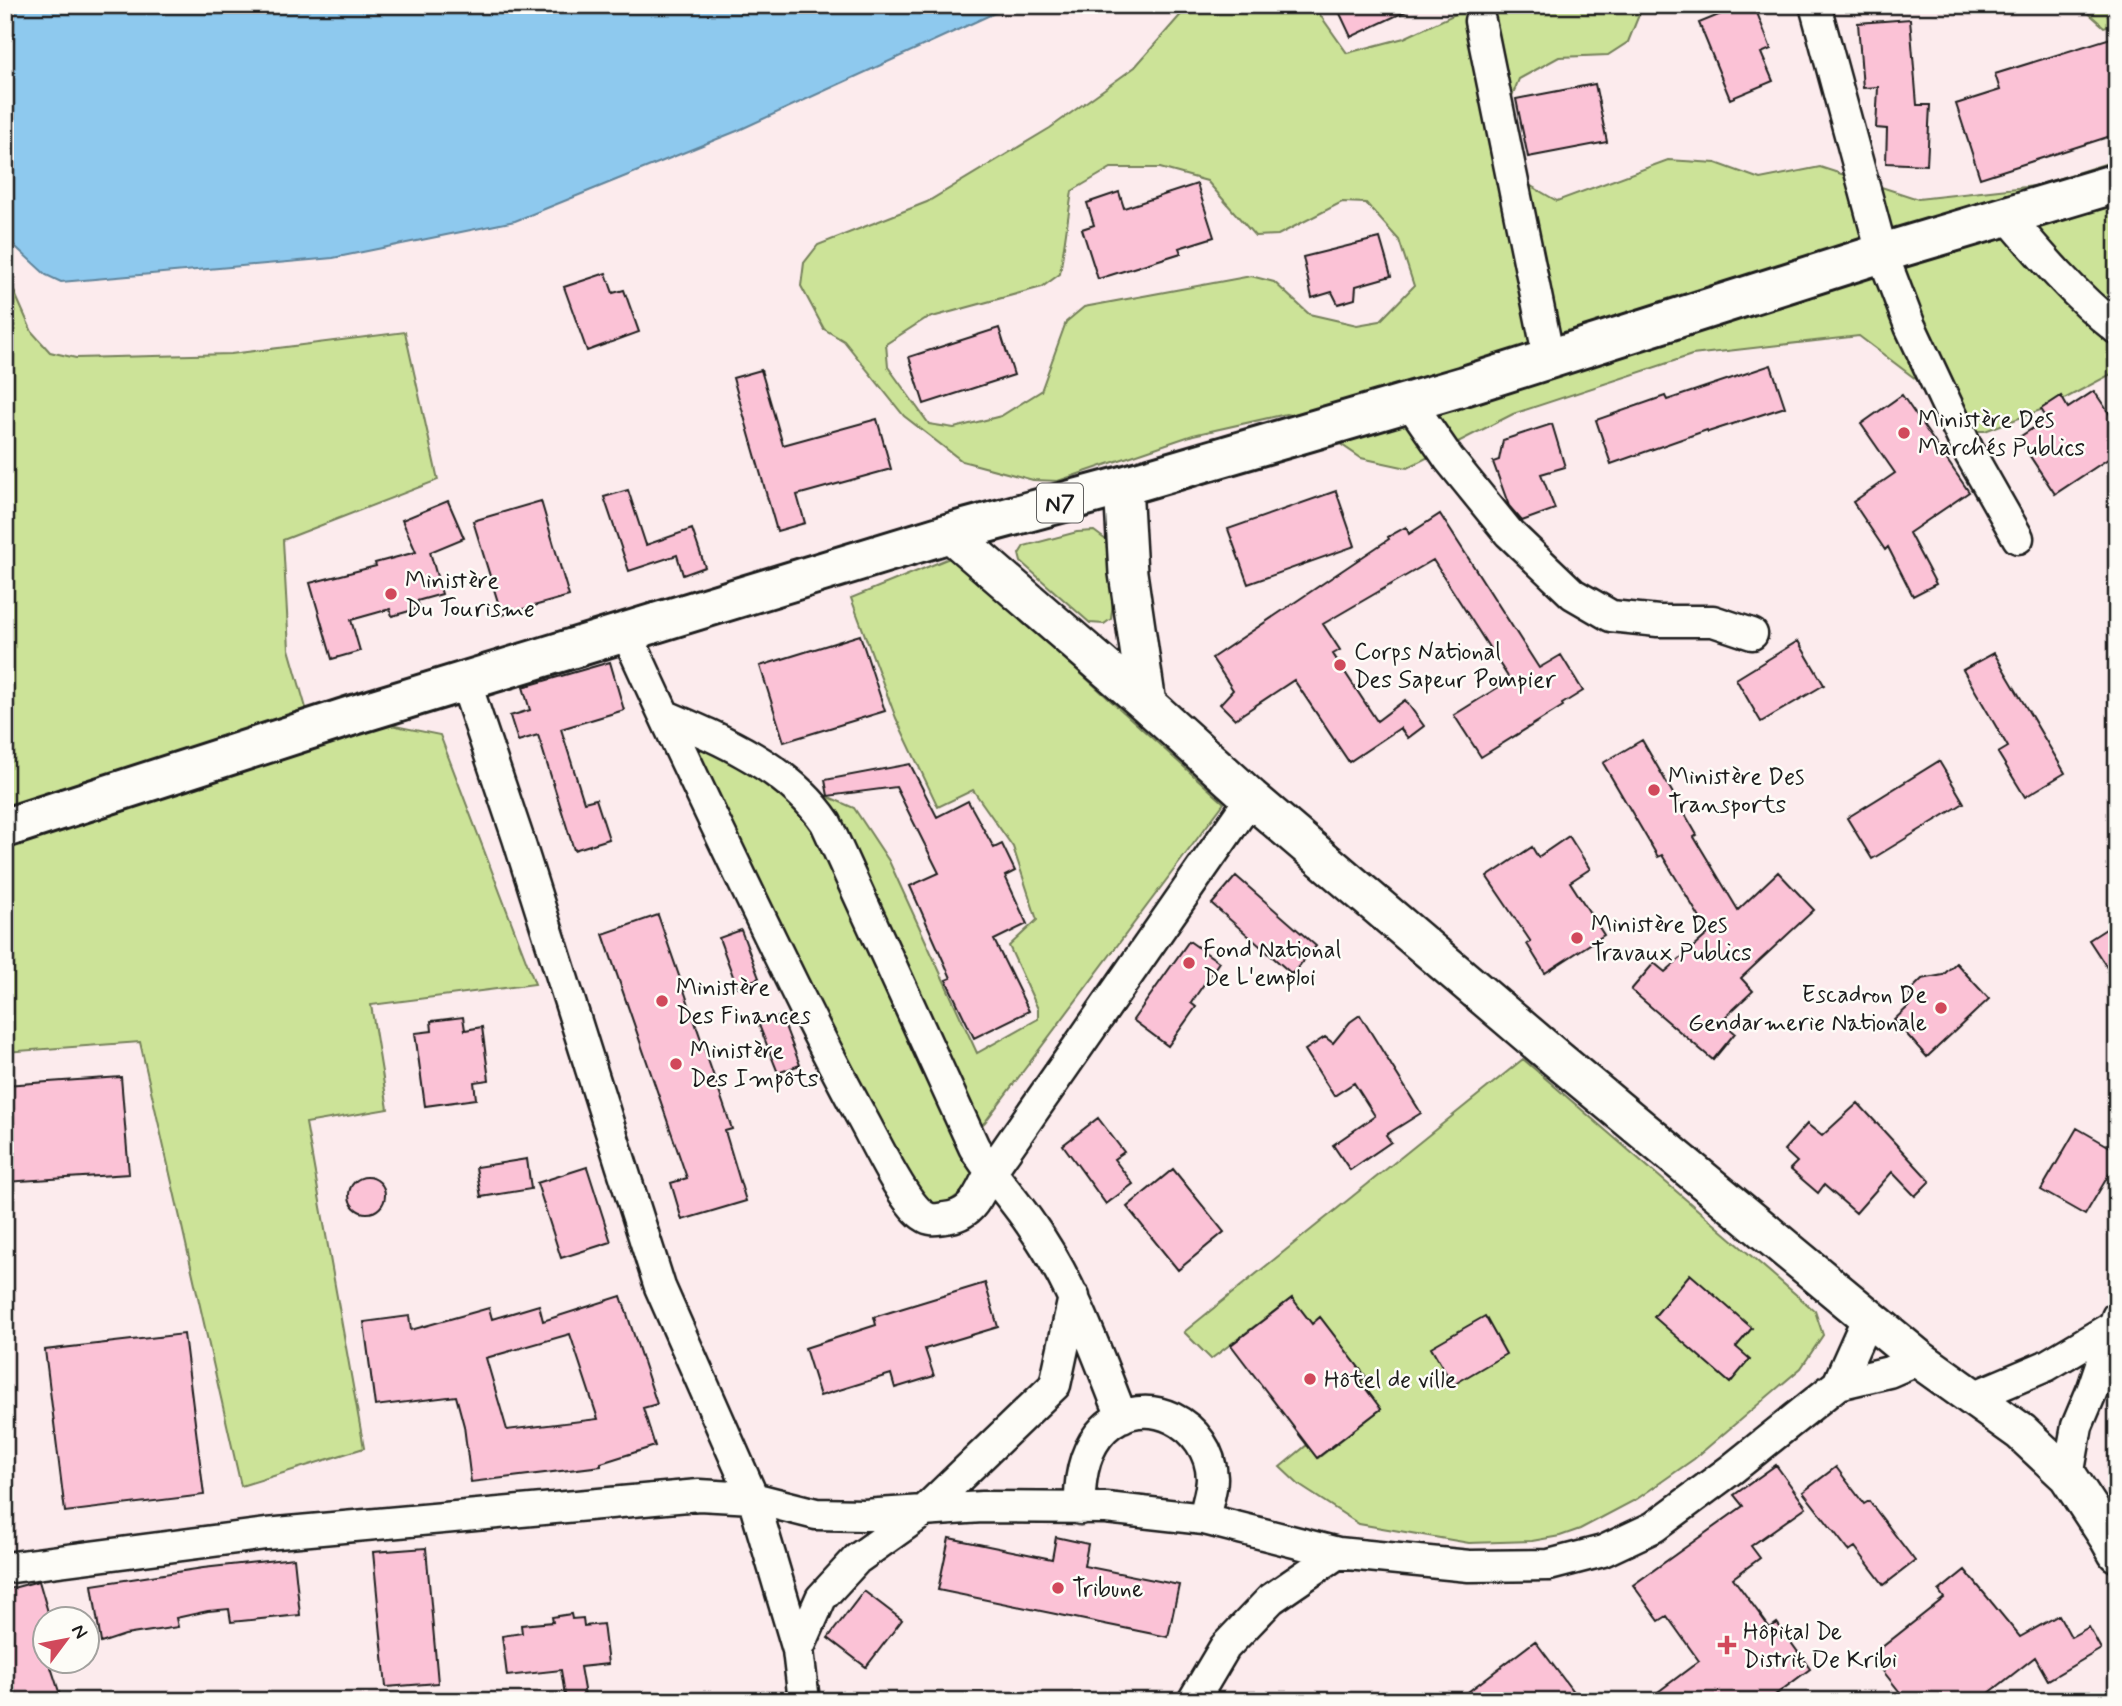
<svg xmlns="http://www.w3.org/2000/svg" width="2122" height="1706" viewBox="0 0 2122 1706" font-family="Mynerve,sans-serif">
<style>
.green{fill:#cce398;stroke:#74805a;stroke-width:2;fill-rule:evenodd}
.water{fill:#8ec9ee;stroke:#60849a;stroke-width:2}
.building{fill:#fbc2d6;stroke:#1c1c1c;stroke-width:2;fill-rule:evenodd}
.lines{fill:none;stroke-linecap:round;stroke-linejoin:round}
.minor-casing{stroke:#1c1c1c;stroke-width:35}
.tertiary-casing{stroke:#1c1c1c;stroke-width:42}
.trunk-casing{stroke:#1c1c1c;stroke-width:44}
.minor{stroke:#fdfcf7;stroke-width:30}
.tertiary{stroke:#fdfcf7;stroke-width:37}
.trunk{stroke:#fdfcf7;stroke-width:38}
.poi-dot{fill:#d1495b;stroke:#fdfcf7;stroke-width:2.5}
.labels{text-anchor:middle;stroke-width:5;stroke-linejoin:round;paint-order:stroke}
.shield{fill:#fdfcf7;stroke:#605f5e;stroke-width:2}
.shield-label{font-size:23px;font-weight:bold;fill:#1c1c1c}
.poi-label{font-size:24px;fill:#1c1c1c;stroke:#fdfcf7;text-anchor:start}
</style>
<rect width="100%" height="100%" fill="#fcebed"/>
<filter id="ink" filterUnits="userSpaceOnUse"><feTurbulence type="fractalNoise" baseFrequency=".0143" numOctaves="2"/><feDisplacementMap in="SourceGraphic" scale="14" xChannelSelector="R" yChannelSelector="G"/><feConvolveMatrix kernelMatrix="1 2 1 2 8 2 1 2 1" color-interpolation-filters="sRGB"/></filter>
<g filter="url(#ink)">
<!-- green -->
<path class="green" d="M1193,5H1313L1347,53L1404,38L1462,11L1470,5H1643L1628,42L1608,55L1559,57L1519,79L1496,136L1519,179L1557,201L1668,160L1716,163L1760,179L1820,167L1918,199L2035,186L2117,160V371L2051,406L1985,431H1962L1944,417L1917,380L1859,336L1692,355L1513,414L1407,468L1361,458L1302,418L1286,414L1193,435L1058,481L1033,480L962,461L904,416L844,341L824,329L801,286L804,263L818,245L927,202L1050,128L1135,67L1184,11ZM1111,168H1160L1207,181L1255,236L1278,235L1342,202L1366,203L1399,240L1414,286L1380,321L1357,325L1309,314L1274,282L1251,276L1084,307L1066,322L1041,391L1001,416L954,428L929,424L888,367L886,344L925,319L1042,287L1060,274L1072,191Z
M2084,5H2117V23L2104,27L2085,10Z
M5,271L32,332L50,352L76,358L231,354L405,332L438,480L283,540L289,649L306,708L440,735L535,984L371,1005L388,1109L306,1123L364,1448L241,1486L140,1042L5,1052Z
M1094,531L1106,540L1113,602L1111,619L1104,624L1090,623L1021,562L1019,554L1024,546L1077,532Z
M952,557L1224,803L985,1122L968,1138L987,1173L939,1209L902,1183L666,713L806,787L854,808L889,861L977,1053L1038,1019V1009L1009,946L1037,920L1013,847L973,790L938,807L896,718L851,598Z
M1523,1059L1815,1311L1823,1335L1801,1368L1694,1459L1637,1499L1580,1529L1560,1536L1532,1541L1469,1543L1359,1524L1299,1485L1280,1467L1307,1445L1318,1458L1381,1409L1360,1381L1366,1377L1320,1317L1312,1324L1292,1298L1211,1359L1184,1332Z"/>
<!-- water -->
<path class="water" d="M5,5H1012L737,131L515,221L333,258L61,282L46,275L5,237Z"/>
<!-- building -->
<path class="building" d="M1336,5H1419L1351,37Z
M1743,5H1754L1771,49L1761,53L1773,81L1730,99L1699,23Z
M1910,19L1917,105H1930L1927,165L1886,163L1887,129L1876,128L1878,87L1863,88L1858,23Z
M2117,36V134L1980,178L1956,104L2000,90L1995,74Z
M1595,84L1607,142L1528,157L1516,99Z
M1197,184L1214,237L1179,248L1181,253L1098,279L1082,229L1094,225L1087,203L1119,192L1124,208Z
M1380,238L1391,276L1356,286L1355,299L1338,304L1332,292L1312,298L1303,257Z
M606,273L613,293L624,290L639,332L587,351L564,287Z
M999,328L1014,375L924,404L909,357Z
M1771,365L1785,407L1708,432L1707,430L1611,464L1596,420L1665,396L1667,400Z
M761,370L783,445L877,419L891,469L797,495L805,523L777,531L733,378Z
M2094,391L2117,425V453L2055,494L2018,438L2047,419L2041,409L2061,396L2068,408Z
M1902,395L1969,492L1909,533L1936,584L1913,596L1888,547L1885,550L1853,502L1895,473L1861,424Z
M1552,424L1565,467L1541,474L1555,509L1522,521L1509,506L1493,462L1499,460L1503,440Z
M628,490L646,545L692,529L705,567L683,575L677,555L629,571L604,497Z
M1336,491L1355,546L1248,584L1228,529Z
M448,501L464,538L430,552L442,594L417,601L420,608L392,616L390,609L351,620L360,651L332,659L310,583L376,566L375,563L416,552L402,520Z
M541,501L569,596L502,615L473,521Z
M1440,514L1539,668L1561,655L1583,691L1562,704L1563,706L1481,757L1454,715L1510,680L1433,560L1323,624L1340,650L1333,654L1377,721L1405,700L1424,726L1408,738L1400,728L1349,762L1294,680L1235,719L1220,704L1233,690L1212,658L1389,539L1388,537L1406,527L1409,534Z
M860,635L885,711L784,742L760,666Z
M1798,641L1824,685L1761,722L1736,679Z
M1994,653L2065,773L2025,797L1998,753L2008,747L1963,670Z
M610,662L624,710L561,729L584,802L596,799L609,839L574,850L538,735L518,741L510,716L530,710L523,687Z
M1642,740L1697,835L1694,837L1738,910L1778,872L1814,910L1741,978L1753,991L1721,1021L1735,1033L1713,1060L1631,990L1654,963L1665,972L1709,933L1662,855L1658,857L1603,763Z
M1939,761L1964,803L1872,859L1847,818Z
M910,764L937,817L968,801L994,848L1002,844L1015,871L1005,876L1027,924L994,940L1029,1011L974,1038L946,980L951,978L910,886L939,873L896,787L828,796L825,780Z
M1569,836L1590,869L1570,882L1604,935L1545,973L1527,944L1531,942L1487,877L1532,847L1538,857Z
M1236,876L1316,946L1292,974L1212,904Z
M658,915L732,1129L725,1131L746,1201L682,1220L671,1183L687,1178L603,934Z
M2117,922V983L2089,940Z
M741,930L759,978L737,987L719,938Z
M1189,941L1219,962L1191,1003L1196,1007L1168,1046L1133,1020Z
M1956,963L1989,999L1927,1057L1894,1020L1910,1005V991L1922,979L1943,975Z
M1360,1015L1421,1113L1386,1135L1391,1142L1350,1170L1333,1145L1375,1116L1354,1083L1334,1096L1305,1050L1325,1037L1333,1043L1350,1022Z
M781,1016L800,1065L778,1073L759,1025Z
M463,1017L465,1030L482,1027L489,1080L474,1082L476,1099L425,1106L415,1033L432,1031L431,1021Z
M121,1077L129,1174L5,1182V1085Z
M1858,1103L1930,1181L1915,1196L1892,1172L1856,1213L1824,1185L1818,1193L1790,1169L1797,1162L1784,1150L1807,1124L1822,1136Z
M1098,1118L1124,1152L1114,1159L1133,1184L1106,1204L1063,1145Z
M2077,1128L2117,1151V1161L2085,1215L2041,1190Z
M527,1159L531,1189L481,1197L476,1167Z
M587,1167L611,1242L561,1258L537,1183Z
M1173,1169L1224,1232L1178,1270L1127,1207Z
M349 1195a18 18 0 1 1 36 0a18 18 0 1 1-36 0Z
M1690,1274L1752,1328L1736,1347L1750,1359L1730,1383L1654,1317Z
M985,1283L998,1327L925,1349L934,1376L895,1388L891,1374L820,1396L805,1348L876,1325L874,1317Z
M621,1296L657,1404L643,1408L655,1446L601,1463V1466L471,1482L464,1426L456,1396L375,1406L364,1322L409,1316L411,1330L489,1308L492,1319L539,1305L543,1321ZM570,1334L598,1419L507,1430L486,1358Z
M1292,1298L1312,1324L1320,1317L1366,1377L1360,1381L1381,1409L1317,1458L1231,1345Z
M1485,1316L1506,1354L1453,1385L1431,1347Z
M184,1334L204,1495L65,1512L45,1350Z
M1776,1465L1806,1507L1751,1546L1760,1558L1733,1578L1770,1628L1777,1623L1810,1669L1767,1701H1646L1699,1661L1667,1616L1659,1621L1633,1585L1743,1506L1734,1495Z
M1836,1467L1864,1504L1869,1501L1915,1561L1884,1585L1855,1547L1849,1551L1803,1492Z
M1056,1537L1088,1544L1084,1566L1179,1585L1168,1637L938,1590L949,1538L1052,1559Z
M426,1548L438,1683L386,1687L373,1552Z
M294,1558L300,1615L231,1622L229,1609L208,1611L176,1618L178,1627L125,1635L101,1643L92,1585L203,1568Z
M1965,1570L2020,1637L2059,1615L2071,1637L2089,1627L2101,1649L2048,1680L2035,1657L1979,1701H1907L1871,1656L1944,1598L1939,1591Z
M39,1581L50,1619H46V1661H49L62,1701H18L5,1663V1590Z
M864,1591L902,1620L866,1667L828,1638Z
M571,1614L572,1619L583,1618L584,1626L603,1624L608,1664L580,1667L586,1701H566L561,1670L507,1676L502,1636L522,1633L521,1625L553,1622L552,1617Z
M1535,1641L1580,1701H1456Z"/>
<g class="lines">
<!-- minor casing -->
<g class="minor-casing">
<path id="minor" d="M1815,5L1882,253L1910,326L1968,450L2018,538
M1480,21L1549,359
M2007,216C2041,256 2075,296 2117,329
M1409,401L1449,459L1509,533L1573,594L1611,616L1658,621H1713L1752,634
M626,632C663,714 702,796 741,877C780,958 819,1039 862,1118C875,1141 904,1204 924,1216C931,1221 937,1219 945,1218C973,1215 978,1196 990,1173L1251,798
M465,681L518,838L660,1287L753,1498L798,1650L804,1701
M664,715C723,740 789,768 826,823L974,1147C992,1176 1013,1198 1032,1226C1073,1283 1096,1352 1122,1417
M1838,1384L1889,1372L1919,1359
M1973,1397L2046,1366L2112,1327
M2068,1476L2077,1426L2093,1388L2117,1317
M1080,1509C1079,1481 1084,1449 1104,1429C1145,1389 1210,1424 1212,1478C1212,1491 1206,1506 1204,1519
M5,1568L266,1534L699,1495L753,1498L816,1514L864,1515L982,1507L1106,1508L1204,1519L1338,1553L1469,1566L1549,1565L1603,1551L1654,1527L1732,1469L1838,1384L1868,1317
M798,1650L821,1598L857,1559L923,1512L1055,1385L1074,1297
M1193,1701L1225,1647L1271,1599L1338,1553"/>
</g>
<!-- tertiary casing -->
<g class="tertiary-casing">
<path id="tertiary" d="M1123,486L1128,573L1147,704
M950,533L1147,704L1251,798L1557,1059L1868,1317L1919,1359L2021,1432L2068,1476L2108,1537L2117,1553"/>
</g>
<!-- trunk casing -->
<g class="trunk-casing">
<path id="trunk" d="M5,828L354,715L950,533L1123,486L1464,386L1882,253L2117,183"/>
</g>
<!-- minor -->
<use href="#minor" class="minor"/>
<!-- tertiary -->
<use href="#tertiary" class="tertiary"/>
<!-- trunk -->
<use href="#trunk" class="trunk"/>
</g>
</g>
<!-- markers -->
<g class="poi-dot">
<circle cx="1904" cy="433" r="7"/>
<circle cx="391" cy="594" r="7"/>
<circle cx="1340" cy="665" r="7"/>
<circle cx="1654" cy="790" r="7"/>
<circle cx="1577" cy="938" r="7"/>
<circle cx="1189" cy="963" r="7"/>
<circle cx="662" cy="1001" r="7"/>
<circle cx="1941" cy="1008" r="7"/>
<circle cx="676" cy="1064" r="7"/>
<circle cx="1310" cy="1379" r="7"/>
<circle cx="1058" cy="1588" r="7"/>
<path d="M1723.5 1634.5h7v7h7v7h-7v7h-7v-7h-7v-7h7z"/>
</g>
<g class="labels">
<!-- shield labels -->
<rect class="shield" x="1037" y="483.5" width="46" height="39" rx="5"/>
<g class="shield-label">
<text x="1060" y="511">N7</text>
</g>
<!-- poi labels -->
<g class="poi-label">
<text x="1918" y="427">Ministère Des<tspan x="1918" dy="28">Marchés Publics</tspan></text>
<text x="405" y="588">Ministère<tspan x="405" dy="28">Du Tourisme</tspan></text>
<text x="1354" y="659">Corps National<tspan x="1354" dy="28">Des Sapeur Pompier</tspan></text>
<text x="1668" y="784">Ministère Des<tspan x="1668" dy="28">Transports</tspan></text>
<text x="1591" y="932">Ministère Des<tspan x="1591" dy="28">Travaux Publics</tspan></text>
<text x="1203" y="957">Fond National<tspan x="1203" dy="28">De L'emploi</tspan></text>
<text x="676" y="995">Ministère<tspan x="676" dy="28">Des Finances</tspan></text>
<text x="1927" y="1002" text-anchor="end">Escadron De<tspan x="1927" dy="28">Gendarmerie Nationale</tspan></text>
<text x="690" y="1058">Ministère<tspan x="690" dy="28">Des Impôts</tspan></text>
<text x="1324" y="1387">Hôtel de ville</text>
<text x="1072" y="1596">Tribune</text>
<text x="1743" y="1639">Hôpital De<tspan x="1743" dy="28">Distrit De Kribi</tspan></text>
</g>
</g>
<!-- margin -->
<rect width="2122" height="1706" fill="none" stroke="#fdfcf7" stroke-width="28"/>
<rect x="14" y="14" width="2094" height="1678" fill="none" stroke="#1c1c1c" stroke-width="2.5" filter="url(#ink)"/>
<!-- north arrow -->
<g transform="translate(66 1640) rotate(58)"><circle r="33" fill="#fdfcf7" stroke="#a3a29f" stroke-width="2"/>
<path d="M0-5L12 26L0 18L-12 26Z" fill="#d1495b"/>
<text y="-10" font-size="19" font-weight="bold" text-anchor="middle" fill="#1c1c1c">N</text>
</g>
</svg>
